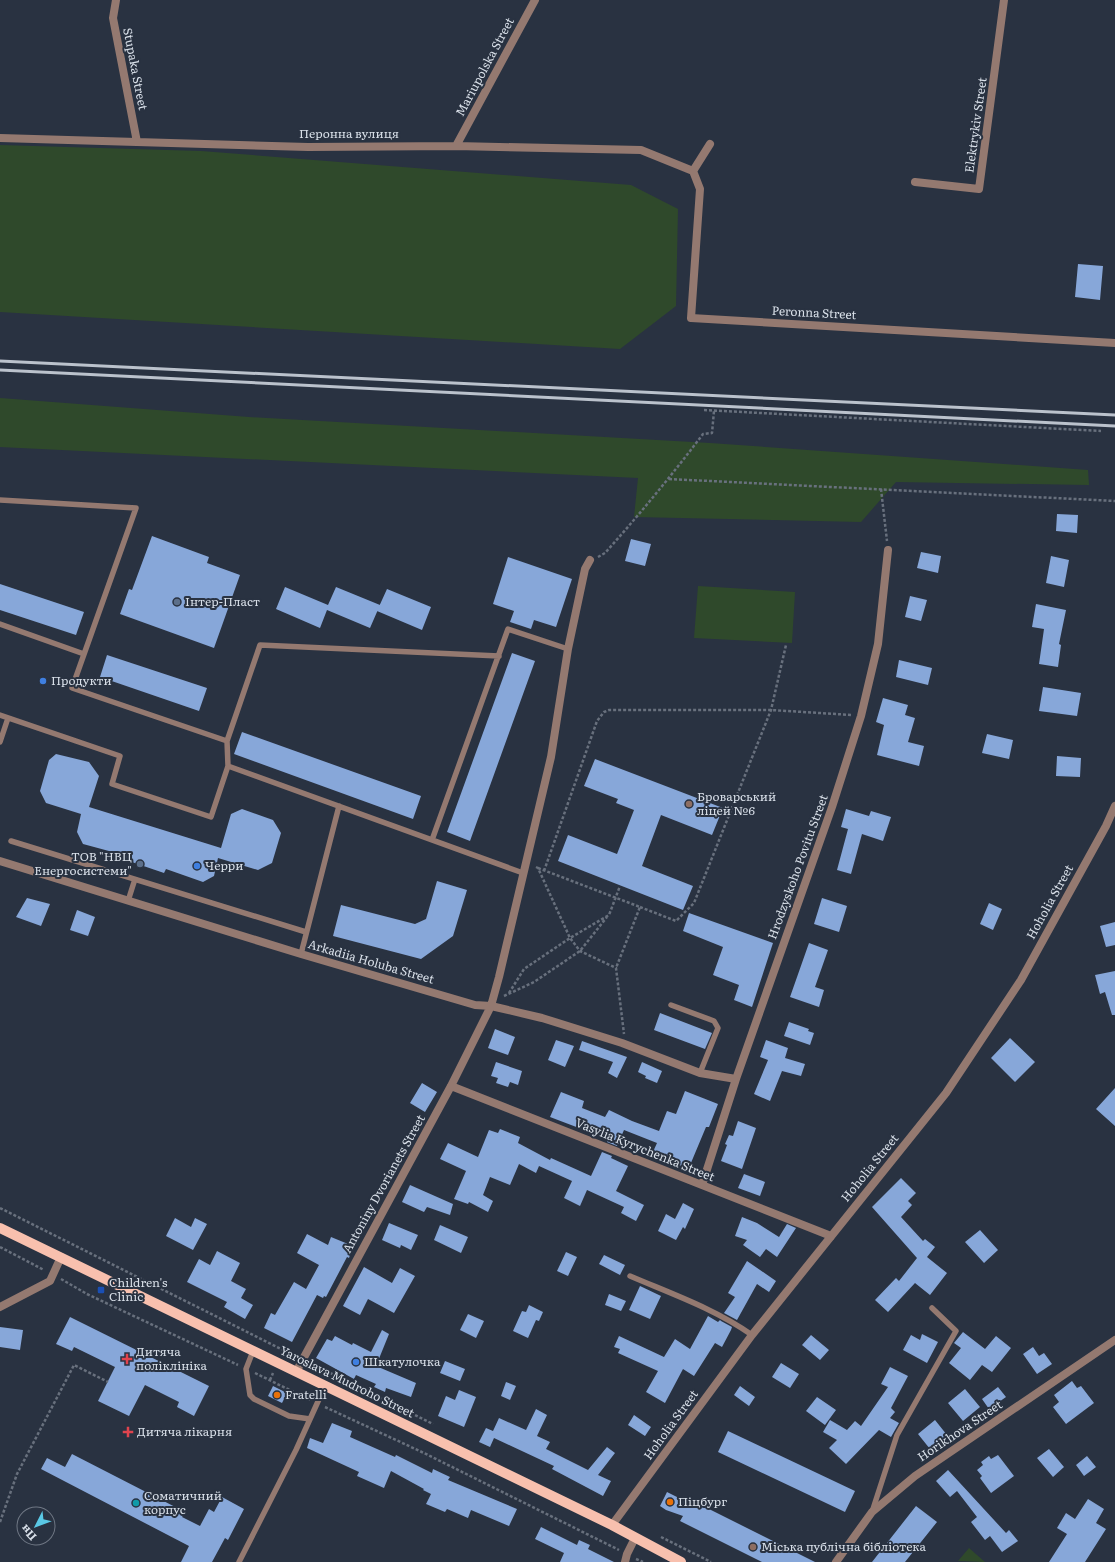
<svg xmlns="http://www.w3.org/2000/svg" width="1115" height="1562" viewBox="0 0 1115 1562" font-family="Literata,serif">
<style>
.green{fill:#2f492b}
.building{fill:#87a7d9}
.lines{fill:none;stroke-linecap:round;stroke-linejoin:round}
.path{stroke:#68707d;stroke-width:2.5;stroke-dasharray:3 2;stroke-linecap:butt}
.service{stroke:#947970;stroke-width:5.5}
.minor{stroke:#947970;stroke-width:8}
.tertiary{stroke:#947970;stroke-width:8}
.primary{stroke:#f8c0ae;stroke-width:10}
.rail{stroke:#bbc2cc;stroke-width:3}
.service-dot{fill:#5c6f8a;stroke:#293241;stroke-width:1.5}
.shop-dot{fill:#3f7fe0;stroke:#293241;stroke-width:1.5}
.education-dot{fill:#8d6e63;stroke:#293241;stroke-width:1.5}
.transit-dot{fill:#1a4fb4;stroke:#293241;stroke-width:1.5}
.health-dot{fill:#e0444e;stroke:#293241;stroke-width:1.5}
.food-dot{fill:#e8710a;stroke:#293241;stroke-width:1.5}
.culture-dot{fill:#0f9aa8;stroke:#293241;stroke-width:1.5}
.labels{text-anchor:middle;stroke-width:4;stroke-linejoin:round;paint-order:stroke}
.street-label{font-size:12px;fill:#d8dfe8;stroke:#293241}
.poi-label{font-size:12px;fill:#d8dfe8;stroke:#293241;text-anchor:start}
</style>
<rect width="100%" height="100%" fill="#293241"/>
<!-- green -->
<path class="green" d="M0,145L201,151L631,185L678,209L676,306L620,349L0,312Z
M0,398L249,417L710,443L1088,470L1089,485L896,482L861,522L634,517L638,478L0,447Z
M698,586L795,592L792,643L694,638Z
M969,1548L985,1562L958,1561Z"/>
<!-- building -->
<path class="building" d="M1078,264L1103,266L1100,300L1075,297Z
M1057,514L1078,515L1077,533L1056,531Z
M152,536L209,557L207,563L240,575L214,648L120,614L129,589L132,590Z
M631,539L651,544L645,566L625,561Z
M921,552L941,556L938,573L917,568Z
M1051,556L1069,560L1064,587L1046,583Z
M508,557L572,579L556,627L534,620L531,629L510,622L514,611L493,604Z
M0,584L84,612L76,635L0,610Z
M285,587L328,605L336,587L380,605L370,628L327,610L320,628L276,609Z
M387,589L431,607L422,630L377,611Z
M910,596L927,600L921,621L905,617Z
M1036,604L1066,610L1059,644L1061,645L1058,667L1039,664L1044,629L1032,627Z
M512,653L535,661L470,841L447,832Z
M107,655L207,688L199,711L100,677Z
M899,660L932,668L928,685L896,677Z
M1043,687L1081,693L1077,716L1039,711Z
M883,698L908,705L905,715L915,718L908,742L924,746L919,766L877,755L884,725L876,722Z
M242,732L421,796L413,819L234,754Z
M987,734L1013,740L1009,759L982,753Z
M56,754L89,762L99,776L89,807L221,848L231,814L242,809L273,820L281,833L272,863L258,870L218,858L214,876L203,882L166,869L164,873L120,858V854L83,844L77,832L81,814L46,803L40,791L49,760Z
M1057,756L1081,758L1080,777L1056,776Z
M595,759L723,808L712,835L661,815L642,866L693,886L683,910L558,861L568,835L617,854L634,810L616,803L618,799L584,786Z
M846,809L869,816L871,811L891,817L883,841L862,834L851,874L837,870L848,829L841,827Z
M437,881L467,890L453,936L421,959L333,936L341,905L415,924L426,919Z
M27,898L50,904L41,926L16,917Z
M822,898L847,906L839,932L814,924Z
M989,903L1002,909L993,930L980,924Z
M77,910L95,917L88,936L70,930Z
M689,913L773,943L752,1007L734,1000L739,985L713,975L723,947L683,931Z
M1115,922V945L1106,947L1100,926Z
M809,943L828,950L815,987L824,990L819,1007L790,997Z
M1115,971V1015H1112L1105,992L1100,994L1095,975Z
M660,1013L712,1033L705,1049L654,1030Z
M789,1022L809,1029L808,1031L814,1033L810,1045L784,1036Z
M495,1029L515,1037L508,1055L488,1048Z
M1010,1038L1035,1062L1015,1082L991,1058Z
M556,1040L574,1046L565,1067L548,1060Z
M766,1040L788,1048L785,1058L805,1064L801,1076L782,1071L770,1101L754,1094L768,1060L760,1057Z
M582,1041L627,1057L617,1078L608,1073L613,1062L579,1050Z
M496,1062L522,1071L518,1085L510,1082L508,1087L496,1083L498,1078L491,1076Z
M642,1062L662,1071L657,1083L645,1078L646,1076L638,1072Z
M422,1083L437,1092L425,1112L410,1103Z
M1115,1088V1126L1096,1109Z
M685,1091L718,1104L709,1127H706L688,1170L652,1154L657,1143L624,1130L617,1146L607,1142L608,1139L550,1117L561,1092L584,1101L582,1108L605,1117L609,1110L632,1121L659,1131L667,1111L676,1114Z
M738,1121L756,1128L742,1169L721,1161L727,1145L725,1144L729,1135L733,1136Z
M500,1129L520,1137L518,1143L550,1160L551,1158L591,1176L602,1152L612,1156L611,1158L628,1166L616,1191L644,1205L636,1221L621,1213L624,1207L587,1190L580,1206L564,1198L572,1181L539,1166L536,1173L519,1164L510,1185L490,1177L483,1195L493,1201L488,1212L469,1202L468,1204L454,1199L466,1171L440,1159L448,1143L478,1157L489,1130L498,1133Z
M744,1174L765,1182L760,1196L738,1188Z
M901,1178L916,1193L908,1201L912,1205L901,1217L923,1241L925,1239L935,1247L927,1257L947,1273L930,1295L915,1283L888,1312L875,1300L896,1278L899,1281L917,1258L872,1207Z
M410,1185L453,1204L450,1215L427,1207L424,1212L402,1202Z
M683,1203L694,1209L685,1229L683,1227L676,1240L658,1231L666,1214L675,1219Z
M742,1217L757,1223L779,1237L787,1224L796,1228L777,1257L766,1249L760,1257L743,1245L747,1240L735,1236Z
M175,1218L191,1227L195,1218L207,1224L193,1250L166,1236Z
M389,1223L418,1235L411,1250L401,1245L400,1248L382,1240Z
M440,1225L468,1237L461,1253L434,1240Z
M980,1230L998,1250L984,1263L965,1242Z
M307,1234L328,1245L331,1237L353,1246L349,1258L347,1257L326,1297L324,1296L323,1298L317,1295L292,1342L264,1328L271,1313L275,1315L294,1282L306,1289L319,1265L297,1253Z
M217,1251L240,1263L231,1281L246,1289L241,1298L253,1305L245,1319L224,1307L227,1302L187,1282L199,1259L210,1265Z
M566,1252L577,1257L568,1276L557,1271Z
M604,1255L625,1265L620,1275L599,1264Z
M747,1261L776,1281L769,1292L757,1284L737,1320L724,1313L735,1297L728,1293Z
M364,1267L392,1283L400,1268L415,1276L394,1313L368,1299L360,1315L343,1306Z
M640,1286L661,1296L650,1319L629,1310Z
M609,1294L626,1301L621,1311L605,1305Z
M529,1305L543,1312L539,1321L536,1320L528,1338L513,1331L522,1311L526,1312Z
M468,1314L484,1321L476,1338L460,1330Z
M708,1316L718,1322L720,1320L721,1321L732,1327L731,1330L722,1347L715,1343L694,1376L683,1369L665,1403L646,1392L658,1371L618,1353L620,1349L614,1347L619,1336L664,1357L675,1339L690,1349Z
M70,1317L209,1386L194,1416L177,1407L179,1402L145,1385L129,1416L98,1401L115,1367L74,1347L72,1351L56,1344Z
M0,1327L23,1330L20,1350L0,1347Z
M382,1330L389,1334L376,1366L416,1383L411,1397L386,1388L385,1392L374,1387L376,1384L356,1375L354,1379L316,1358L327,1339L332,1341L335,1336L352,1345L353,1343L371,1352Z
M963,1332L985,1349L996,1336L1011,1348L992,1372L982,1365L970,1380L949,1363L961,1348L954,1343Z
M922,1334L938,1342L927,1363L903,1350L911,1335L920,1340Z
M811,1335L829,1350L820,1360L802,1345Z
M1033,1347L1039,1356L1044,1353L1052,1364L1037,1374L1023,1354Z
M445,1361L465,1369L460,1381L440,1373Z
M781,1363L799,1374L790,1388L772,1377Z
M890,1367L908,1376L891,1408L895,1412L890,1418L899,1423L891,1437L879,1430L846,1464L829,1448L837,1440L823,1432L830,1420L847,1430L855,1421L861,1426L888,1387L881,1384Z
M1072,1381L1077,1388L1081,1386L1094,1403L1066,1424L1053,1407L1059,1402L1054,1395Z
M506,1382L516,1386L510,1400L501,1396Z
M273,1386L287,1393L282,1403L268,1396Z
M740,1386L755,1397L749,1406L734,1395Z
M998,1387L1006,1397L989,1409L982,1399Z
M965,1389L980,1407L963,1421L948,1403Z
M459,1390L476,1397L464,1427L438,1416L446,1396L455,1400Z
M817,1397L836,1410L825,1425L806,1411Z
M536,1409L547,1415L537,1436L550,1442L546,1449L588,1470L607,1447L615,1453L598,1475L611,1481L603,1496L552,1469L554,1466L494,1438L490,1447L479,1442L486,1428L493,1431L499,1418L526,1430Z
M634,1415L651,1427L645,1436L628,1425Z
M935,1420L947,1435L930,1449L918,1434Z
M332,1423L352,1431L350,1437L395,1457L396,1455L432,1473L433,1469L450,1477L448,1480L517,1509L509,1526L471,1510L468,1518L447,1509L445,1512L426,1504L431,1494L423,1490L424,1489L391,1471L384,1488L357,1476L359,1472L307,1448L310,1438L323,1443Z
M728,1431L855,1491L845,1512L718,1452Z
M1049,1449L1064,1467L1053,1477L1037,1458Z
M72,1454L185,1512L182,1517L200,1526L209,1509L214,1512L222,1497L244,1509L228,1540L225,1538L212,1562H181L189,1546L41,1469L47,1458L65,1467Z
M998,1455L1014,1476L991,1493L980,1478L982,1476L977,1470L983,1465L981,1462L989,1456L991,1459Z
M1087,1456L1096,1467L1084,1476L1076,1465Z
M948,1470L1006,1533L1009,1530L1018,1541L1002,1552L990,1536L985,1540L971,1522L977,1517L957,1491L950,1497L936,1481Z
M667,1492L689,1503L691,1500L815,1562H762L680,1521L683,1516L666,1510L660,1506Z
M1088,1499L1104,1509L1096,1523L1106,1529L1085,1562H1049L1067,1534L1057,1528L1066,1513L1075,1519Z
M916,1506L937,1522L905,1562H872Z
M541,1527L577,1545L579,1540L590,1545L588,1549L614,1562H560L564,1553L535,1539Z"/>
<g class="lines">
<!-- path -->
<path class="path" d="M704,410L1101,431
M669,479L1115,501
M881,489L887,541
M598,557L605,553C639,515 672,475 703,434L712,433L714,411
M536,867L538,868L570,938L580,951L616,968L624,1034
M538,868L640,907L616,968
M544,871L597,721L604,712L609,710H771L852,715
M640,907L676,921L694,903L771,710L786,645
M509,993L524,969L570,938L609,915L620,886
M504,996L534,982L580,951L607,917
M0,1208L295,1356
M0,1247L44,1270
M61,1279L87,1294L238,1365
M312,1364L433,1424
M255,1373L310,1400
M270,1380L273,1373
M325,1407L424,1453L619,1550
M0,1522L17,1474L74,1365L108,1382
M661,1537L711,1562
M636,1559L643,1562"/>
<!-- service -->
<path class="service" d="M0,500L136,508L72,688L227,741
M0,624L84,654
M499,656L260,645L227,741L228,766L523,873
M0,715L120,756L112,784L211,817L228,766
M0,742L8,718
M432,840L508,629L568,649
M11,841L306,932
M128,901L135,879
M301,954L339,806
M671,1005L714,1021L718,1028L700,1073
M630,1276C672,1294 715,1309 752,1335
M253,1351L246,1369L250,1395L254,1399L289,1416L310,1419
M872,1512L897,1435L956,1331L932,1308
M239,1562L296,1450L325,1386"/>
<!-- minor -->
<path class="minor" d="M116,0L113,18L137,142
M0,138L308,147L456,146L641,150L693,171
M710,144L693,171L700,189L691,318L1115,343
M456,146L535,0
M915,182L979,189L1004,0
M0,861L301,954L475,1005L491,1006L542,1018L622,1043L700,1073L736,1079
M451,1086L831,1236
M702,1185L736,1079L832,807L861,716L878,644L888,550
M0,1307L50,1281L61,1257
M296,1372L451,1086L491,1006L499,977L551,757L568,649L585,569L590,560
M625,1562L627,1554L635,1538
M836,1562L872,1512L915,1476L1115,1340"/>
<!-- tertiary -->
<path class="tertiary" d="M612,1525L752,1335L946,1093L1021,980L1106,826L1115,806"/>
<!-- primary -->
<path class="primary" d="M0,1228L612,1525L681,1562"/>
<!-- rail -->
<path class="rail" d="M0,361L1115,415
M0,370L1115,426"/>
</g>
<!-- markers -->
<g class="service-dot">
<circle cx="177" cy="602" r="4"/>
<circle cx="140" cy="864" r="4"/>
</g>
<g class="shop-dot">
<circle cx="43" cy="681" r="4"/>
<circle cx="197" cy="866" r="4"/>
<circle cx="356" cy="1362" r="4"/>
</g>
<g class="education-dot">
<circle cx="689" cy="804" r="4"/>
<circle cx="753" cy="1547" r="4"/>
</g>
<rect class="transit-dot" x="97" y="1286" width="8" height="8" rx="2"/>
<g class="health-dot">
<path d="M125 1353h4v4h4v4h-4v4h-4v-4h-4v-4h4z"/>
<path d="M126 1426h4v4h4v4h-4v4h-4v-4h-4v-4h4z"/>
</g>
<g class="food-dot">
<circle cx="277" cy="1395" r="4"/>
<circle cx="670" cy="1502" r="4"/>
</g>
<circle class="culture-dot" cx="136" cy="1503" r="4"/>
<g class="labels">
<!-- street labels -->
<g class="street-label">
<text transform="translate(485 67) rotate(-62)" y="4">Mariupolska Street</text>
<text transform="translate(135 69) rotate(79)" y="4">Stupaka Street</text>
<text transform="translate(976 125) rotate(-82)" y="4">Elektrykiv Street</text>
<text x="349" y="138">Перонна вулиця</text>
<text transform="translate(814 313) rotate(3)" y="4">Peronna Street</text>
<text transform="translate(798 867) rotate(-70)" y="4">Hrodzyskoho Povitu Street</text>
<text transform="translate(1050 902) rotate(-61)" y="4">Hoholia Street</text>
<text transform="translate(371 962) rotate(16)" y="4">Arkadiia Holuba Street</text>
<text transform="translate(645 1150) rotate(22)" y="4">Vasylia Kyrychenka Street</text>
<text transform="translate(870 1168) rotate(-51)" y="4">Hoholia Street</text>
<text transform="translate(384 1184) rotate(-61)" y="4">Antoniny Dvorianets Street</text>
<text transform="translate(347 1382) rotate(26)" y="4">Yaroslava Mudroho Street</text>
<text transform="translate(671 1425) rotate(-54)" y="4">Hoholia Street</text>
<text transform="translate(960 1431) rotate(-34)" y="4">Horikhova Street</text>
</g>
<!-- poi labels -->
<g class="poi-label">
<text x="185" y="606">Інтер-Пласт</text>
<text x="51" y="685">Продукти</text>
<text x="697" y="801">Броварський<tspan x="697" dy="14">ліцей №6</tspan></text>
<text x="132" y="861" text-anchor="end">ТОВ "НВЦ<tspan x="132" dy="14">Енергосистеми"</tspan></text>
<text x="205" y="870">Черри</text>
<text x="109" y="1287">Children's<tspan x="109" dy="14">Clinic</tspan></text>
<text x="136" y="1356">Дитяча<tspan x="136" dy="14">поліклініка</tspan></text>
<text x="364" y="1366">Шкатулочка</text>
<text x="285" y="1399">Fratelli</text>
<text x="137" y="1436">Дитяча лікарня</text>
<text x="144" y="1500">Соматичний<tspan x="144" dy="14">корпус</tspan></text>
<text x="678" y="1506">Піцбург</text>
<text x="761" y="1551">Міська публічна бібліотека</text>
</g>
</g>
<!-- north arrow -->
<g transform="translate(36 1526) rotate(228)"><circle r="19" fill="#293241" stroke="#6f7784"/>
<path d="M0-3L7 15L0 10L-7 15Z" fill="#5ac8e5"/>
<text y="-6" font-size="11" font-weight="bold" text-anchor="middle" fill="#d8dfe8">Пн</text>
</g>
</svg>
